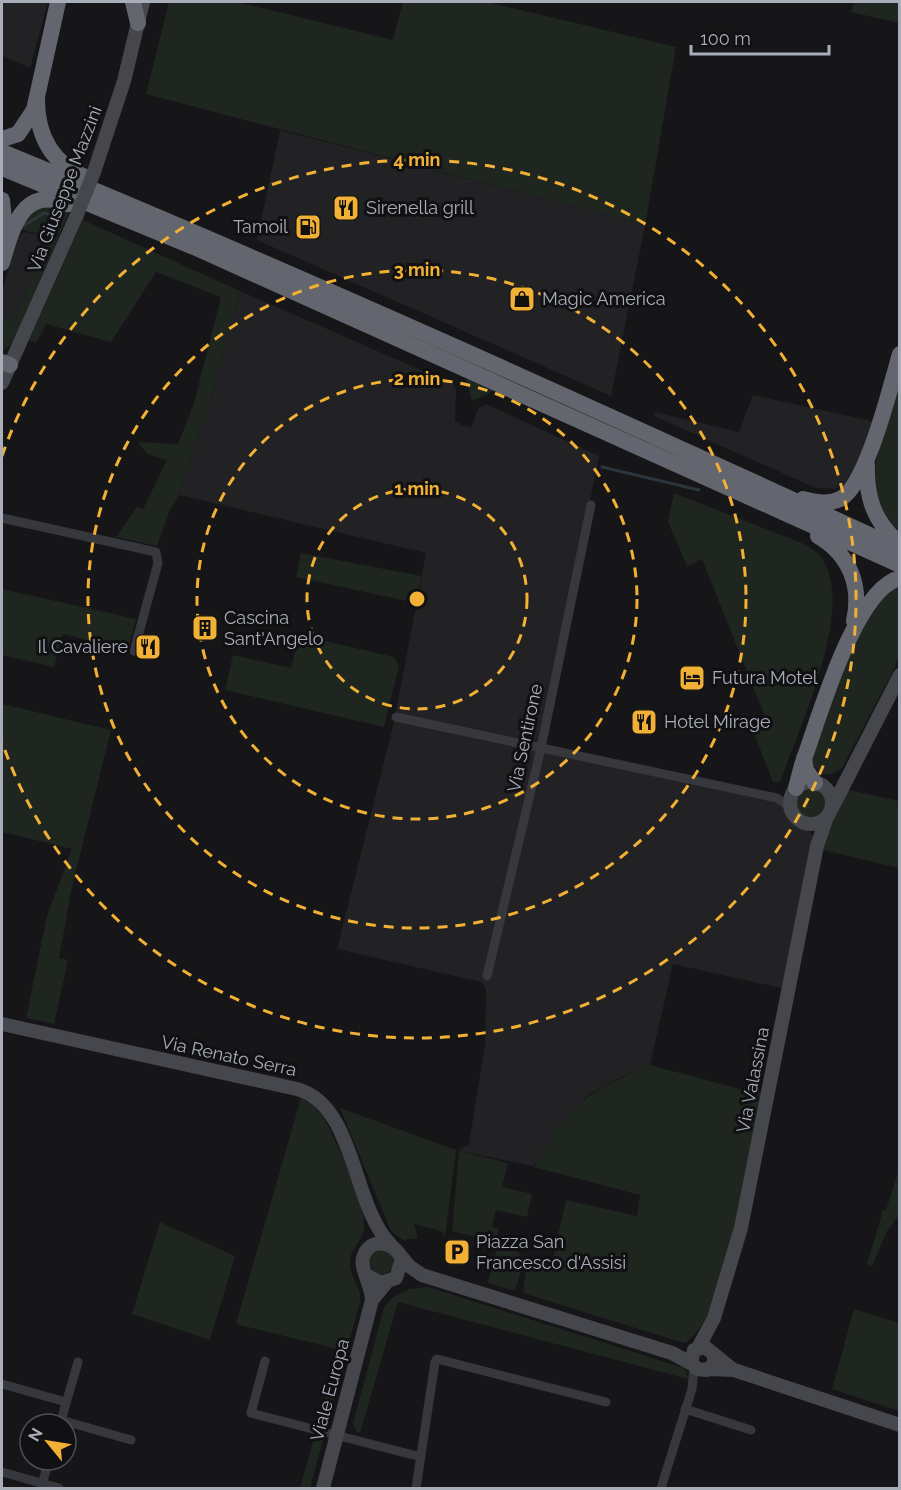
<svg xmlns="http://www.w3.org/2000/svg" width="901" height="1490" viewBox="0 0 901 1490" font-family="Raleway,sans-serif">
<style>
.built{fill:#222225}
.green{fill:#1e261f}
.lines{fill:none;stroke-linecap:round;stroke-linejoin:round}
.stream{stroke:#2c353c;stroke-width:3}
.street{stroke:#37383d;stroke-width:9}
.secondary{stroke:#45474d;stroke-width:14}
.highway{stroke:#63666e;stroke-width:16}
.secondary-bridge{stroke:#45474d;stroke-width:14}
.ring{fill:none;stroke:#f2b134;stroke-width:3;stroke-dasharray:10 8}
.labels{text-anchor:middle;stroke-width:6;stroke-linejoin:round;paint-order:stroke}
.street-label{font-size:18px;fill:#a8adb8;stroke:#111113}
.poi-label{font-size:18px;fill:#a8adb8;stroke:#111113;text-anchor:start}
.centre{fill:#f2b134;stroke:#111113;stroke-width:3}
.ring-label{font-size:18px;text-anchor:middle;font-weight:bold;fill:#f2b134;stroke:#111113;stroke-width:6;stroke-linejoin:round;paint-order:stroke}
</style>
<rect width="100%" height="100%" fill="#161618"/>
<!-- built -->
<path class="built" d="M2,2H48L30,68L2,56Z
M280,130L645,225L611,396L257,240Z
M24,232L49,237L14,319L2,318V292L17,240Z
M240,291L453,384L456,389L455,421L462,425L471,428L478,409L486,404L599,456L539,749L774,800L791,811L816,839L786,989L673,964L650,1065L615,1080L586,1097L533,1166L459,1151L469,1144L485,1045L486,988L481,982L337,949L394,722L426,553L179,495L210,403Z
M753,395L876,422L857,468L844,484L835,489L816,488L654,416L655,412L739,432Z"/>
<!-- green -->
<path class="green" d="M169,2H238L393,40L403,2H487L676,47L645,225L146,94Z
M854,2H899V23L851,12Z
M39,205L71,208L13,343L2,352V318L14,319L49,237L19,229Z
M83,220L240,291L210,403L179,495L169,512L157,546L116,537L137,507L143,509L167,460L147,454L138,442L178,444L194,403L221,297L156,272L111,342L46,324L36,343L29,340Z
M466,378L494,391L472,401Z
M899,384V532C853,491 885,433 899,384Z
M674,493L802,543C808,547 817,551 821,557C857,606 799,728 780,782H773L751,726L766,719L702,559L687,566L668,522Z
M301,553L421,576L416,603L296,577Z
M899,584V656L894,669L842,768C827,779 815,776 812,757L857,634L877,598Z
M2,589L136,619L128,650L63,634L54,667L2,655Z
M299,635L394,657L399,666L384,727L225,690L233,655L291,668Z
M2,704L111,730L72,887L59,958L68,960L54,1024L26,1018L47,916L72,849L2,832Z
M796 804a15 15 0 1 1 30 0a15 15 0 1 1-30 0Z
M845,789L899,801V868L823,850L829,827Z
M650,1065L766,1096C756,1143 726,1323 684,1343L523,1293L527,1261L537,1257H553L566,1200L637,1216L640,1195L534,1167C566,1106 587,1092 650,1065Z
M301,1098L313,1105L323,1116C335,1139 367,1205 364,1228C363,1241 350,1248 350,1262C349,1277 362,1286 360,1301L328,1421L319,1420L338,1349L236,1324Z
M340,1108L456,1150L445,1237L441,1231L414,1224L418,1238L403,1240L391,1231Z
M459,1151L508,1163L502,1187L532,1194L527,1217L496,1210L492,1227L499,1229L496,1242L452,1231Z
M899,1169V1215L887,1231L872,1266L867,1264L883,1210H886Z
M160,1222L235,1256L210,1340L132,1314Z
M498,1245L516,1250L524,1260L515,1291L488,1283Z
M370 1262a12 12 0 1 1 24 0a12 12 0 1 1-24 0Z
M428,1287L681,1367L686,1370L688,1379L398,1302L360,1433L357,1432L353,1424L384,1307L393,1297L409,1289Z
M854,1309L899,1323V1411L832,1389Z
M314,1438L323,1440L310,1488H300Z"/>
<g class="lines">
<!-- stream -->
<path class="stream" d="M23,226L44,213L60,217
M602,467L699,490"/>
<!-- street -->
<path class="street" d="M2,518L156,552L158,563L134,651
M396,717L777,798L791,808
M487,976L541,748L591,505
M265,1361L251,1413L421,1457
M2,1384L66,1402
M685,1409L751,1430
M61,1420L131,1440
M60,1424L78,1362
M2,1472L59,1488
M41,1488L49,1460
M416,1488L435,1362L437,1359L606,1402
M661,1488L692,1389L694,1367"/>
<!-- secondary -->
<path class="secondary" d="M94,172L124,81L143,2
M2,383L76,217
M790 803a21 21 0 1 1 42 0a21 21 0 1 1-42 0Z
M832,808L900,675
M2,1024L297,1089C356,1105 352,1207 391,1245
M401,1256L409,1266L422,1275L672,1353L692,1364
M368,1276L381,1283L396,1278L402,1259C395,1241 369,1236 363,1258C360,1269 372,1286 372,1300
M698,1348L714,1318L741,1228L817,846L827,817
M714,1355V1364L707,1370L697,1369L691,1362L694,1350L705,1347L732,1369
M709,1369L734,1370L900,1425
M323,1488L372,1300L386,1283"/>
<!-- highway -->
<path class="highway" d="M133,2L138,23
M37,96C36,134 50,163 87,178
M2,139L18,134L34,110L58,2
M2,152C304,276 602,412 900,549
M2,168L194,247L900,565
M2,200L6,240
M2,263C12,229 22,185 68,204
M2,362L10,365
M867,465C866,497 874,522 899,543
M803,499C815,502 829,505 840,499C867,486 891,384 900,354
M818,536C849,554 862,585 854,621
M804,758L806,770L815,783
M796,788L802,765C818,722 854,589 900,578"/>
<!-- secondary-bridge -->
<path class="secondary-bridge" d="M76,217L94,172"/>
</g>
<!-- distance rings -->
<g class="ring">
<circle cx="417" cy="599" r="110"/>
<circle cx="417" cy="599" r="220"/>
<circle cx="417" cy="599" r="329"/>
<path d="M2 456A439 439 0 1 1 2 742"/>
</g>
<!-- icons -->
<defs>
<g id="restaurant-square" transform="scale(1.35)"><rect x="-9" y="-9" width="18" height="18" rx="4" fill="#f2b134" stroke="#111113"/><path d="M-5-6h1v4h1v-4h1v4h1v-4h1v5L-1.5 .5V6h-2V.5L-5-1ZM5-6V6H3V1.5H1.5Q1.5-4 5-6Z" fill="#111"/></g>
<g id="fuel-square" transform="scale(1.35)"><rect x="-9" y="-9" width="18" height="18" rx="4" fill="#f2b134" stroke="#111113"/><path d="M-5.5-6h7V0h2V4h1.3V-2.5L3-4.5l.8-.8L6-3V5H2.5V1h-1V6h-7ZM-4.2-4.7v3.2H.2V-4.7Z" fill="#111"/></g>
<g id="shop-square" transform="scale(1.35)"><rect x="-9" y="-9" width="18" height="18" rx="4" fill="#f2b134" stroke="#111113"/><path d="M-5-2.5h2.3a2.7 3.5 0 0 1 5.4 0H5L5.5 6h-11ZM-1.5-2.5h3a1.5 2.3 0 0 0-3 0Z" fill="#111"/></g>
<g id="building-square" transform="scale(1.35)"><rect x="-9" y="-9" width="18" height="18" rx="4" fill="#f2b134" stroke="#111113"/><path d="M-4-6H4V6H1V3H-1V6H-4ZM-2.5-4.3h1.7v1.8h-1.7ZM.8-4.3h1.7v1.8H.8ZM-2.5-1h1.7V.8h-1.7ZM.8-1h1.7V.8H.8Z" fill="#111"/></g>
<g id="hotel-square" transform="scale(1.35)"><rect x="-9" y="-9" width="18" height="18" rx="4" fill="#f2b134" stroke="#111113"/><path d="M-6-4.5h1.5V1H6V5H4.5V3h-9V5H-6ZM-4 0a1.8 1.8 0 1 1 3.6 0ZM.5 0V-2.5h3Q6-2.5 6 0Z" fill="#111"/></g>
<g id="parking-square" transform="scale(1.35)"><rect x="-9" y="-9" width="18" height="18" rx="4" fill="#f2b134" stroke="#111113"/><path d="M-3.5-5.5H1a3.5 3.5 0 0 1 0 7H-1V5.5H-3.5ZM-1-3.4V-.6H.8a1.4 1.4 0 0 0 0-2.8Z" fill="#111"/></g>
</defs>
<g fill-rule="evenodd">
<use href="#restaurant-square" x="346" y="208"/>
<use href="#fuel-square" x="308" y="227"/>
<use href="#shop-square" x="522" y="299"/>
<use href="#building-square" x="205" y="628"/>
<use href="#restaurant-square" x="148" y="647"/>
<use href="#hotel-square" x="692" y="678"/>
<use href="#restaurant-square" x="644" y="722"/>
<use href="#parking-square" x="457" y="1252"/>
</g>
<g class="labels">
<!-- street labels -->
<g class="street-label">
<text transform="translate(65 189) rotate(-69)" y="6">Via Giuseppe Mazzini</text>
<text transform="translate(525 738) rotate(-78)" y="6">Via Sentirone</text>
<text transform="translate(229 1056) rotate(12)" y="6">Via Renato Serra</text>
<text transform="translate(753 1080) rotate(-79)" y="6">Via Valassina</text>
<text transform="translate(330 1390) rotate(-75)" y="6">Viale Europa</text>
</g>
<!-- poi labels -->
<g class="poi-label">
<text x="366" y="214">Sirenella grill</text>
<text x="288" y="233" text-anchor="end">Tamoil</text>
<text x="542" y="305">Magic America</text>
<text x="224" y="624">Cascina<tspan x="224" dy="21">Sant'Angelo</tspan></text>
<text x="128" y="653" text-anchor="end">Il Cavaliere</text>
<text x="712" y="684">Futura Motel</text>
<text x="664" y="728">Hotel Mirage</text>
<text x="476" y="1248">Piazza San<tspan x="476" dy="21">Francesco d'Assisi</tspan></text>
</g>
</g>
<circle cx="417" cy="599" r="9" class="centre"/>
<g class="ring-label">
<text x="417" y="166">4 min</text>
<text x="417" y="276">3 min</text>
<text x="417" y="385">2 min</text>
<text x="417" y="495">1 min</text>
</g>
<!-- border -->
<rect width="901" height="1490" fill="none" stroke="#a8adb8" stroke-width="6"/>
<!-- north arrow -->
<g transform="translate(48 1442) rotate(300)"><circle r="28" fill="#111113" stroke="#4d4f55" stroke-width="1.5"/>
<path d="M0-4.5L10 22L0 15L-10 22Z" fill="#f2b134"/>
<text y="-9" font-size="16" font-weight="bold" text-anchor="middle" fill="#a8adb8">N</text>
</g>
<!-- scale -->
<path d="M691 45v9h138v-9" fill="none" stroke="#a8adb8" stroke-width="3"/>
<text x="700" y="45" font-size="18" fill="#a8adb8" stroke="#111113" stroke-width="4.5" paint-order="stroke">100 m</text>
</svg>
